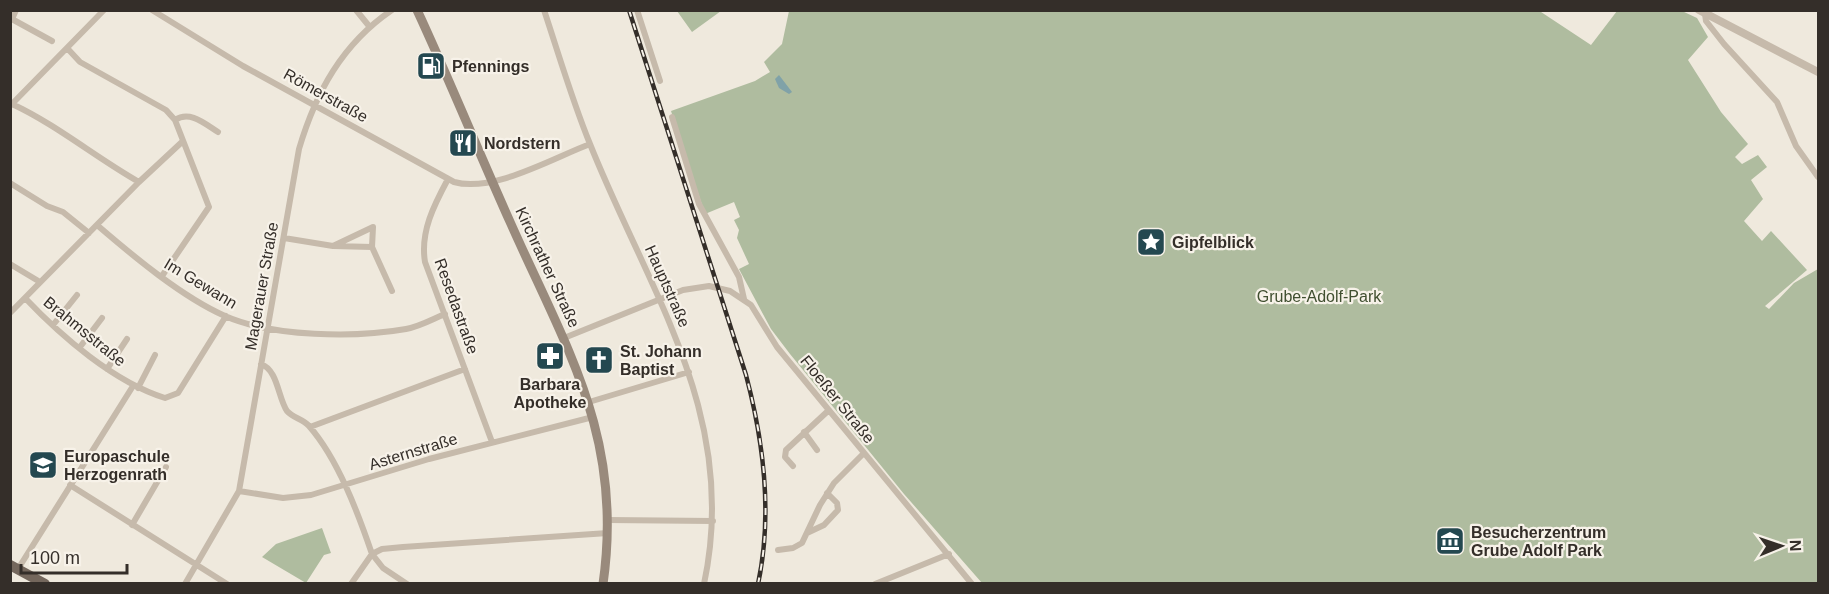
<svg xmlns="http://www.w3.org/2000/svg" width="1829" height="594" viewBox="0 0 1829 594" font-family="Helvetica,sans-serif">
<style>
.green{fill:#afbc9f}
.water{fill:#80a2a8}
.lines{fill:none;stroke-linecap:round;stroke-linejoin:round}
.minor{stroke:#c6baab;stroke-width:6}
.tertiary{stroke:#c6baab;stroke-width:8}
.secondary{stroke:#998a7c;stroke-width:9}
.primary{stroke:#74675c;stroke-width:10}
.rail-casing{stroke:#342e29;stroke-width:4.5}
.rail{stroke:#f7f2e9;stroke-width:2;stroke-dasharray:7;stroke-linecap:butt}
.labels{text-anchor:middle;stroke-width:4.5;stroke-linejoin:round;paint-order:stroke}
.poi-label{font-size:16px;font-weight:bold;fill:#342e29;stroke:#f7f2e9;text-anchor:start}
.street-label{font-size:16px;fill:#342e29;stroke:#f7f2e9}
.park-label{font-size:16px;fill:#404f30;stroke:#f7f2e9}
</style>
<rect width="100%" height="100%" fill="#efe9dd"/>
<!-- green -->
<path class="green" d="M1538,10L1591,45L1617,11H1682L1697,18L1708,37L1688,60L1721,112L1748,144L1735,157L1742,164L1758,155L1767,167L1751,180L1763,199L1744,221L1762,241L1771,231L1807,270L1765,306L1769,309L1794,283L1818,269V583H982L904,494L790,354L771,329L739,269L749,264L737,238L739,230L734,220L740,217L734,202L705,214L671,111L755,81L770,72L764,62L782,44L789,11Z
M677,11H721L692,32Z
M322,528L331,553L324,555L306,583L262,557L276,544Z"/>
<!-- water -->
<path class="water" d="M779,75L792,92L789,94L779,88L775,79Z"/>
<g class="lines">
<!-- minor -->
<path class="minor" d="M152,10L243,66L454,182C493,193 553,158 590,144
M356,10L369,26
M544,10C559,55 572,100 590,144C649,292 740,416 704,584
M637,10L660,81
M1705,14L1706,21L1724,44L1777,102L1796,146L1818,177
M10,18L52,41
M12,19L16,10
M67,48L80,62L166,110L175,120L209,207L162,276
M12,104C57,125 95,157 139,182
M11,105L104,10
M672,117L699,204L739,277L744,299
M175,120C190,110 205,124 218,132
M448,179C434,205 420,232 425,262L492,442
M10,183L47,206L63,212L89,233
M97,225C133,256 182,297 225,316C273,337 355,338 406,329C419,327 433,319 445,314
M284,238L333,246L372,247L373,227L333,246
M372,247L392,291
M10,264L40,282
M25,298C62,337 114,382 165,398L178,393L226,316
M10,313L139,182L183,141
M53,325L77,295
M564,338L683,290L709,286L730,291L751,305L777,347L972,584
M80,347L102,318
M261,364C278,370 278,398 287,411C293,418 303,419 309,426C338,459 358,513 372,554L351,584
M107,369L127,339
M138,388L155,355
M589,402L689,372
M310,427L465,369
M804,432L817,450
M793,466L785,457L786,450L829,410
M70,485L227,584
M239,491L283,498L311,495L429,459L593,417
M608,520L713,521
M132,525L166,467
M807,533L824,525L838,510L837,503L827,493
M778,550L793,548L802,543L820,505L834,483L864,453
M18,569L133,386
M185,584L239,491L299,149C316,92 342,44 392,10
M407,584L383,568L372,554L382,549L403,547L608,533
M875,584L949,554"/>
<!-- tertiary -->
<path class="tertiary" d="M1699,10L1818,72"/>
<!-- secondary -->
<path class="secondary" d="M417,10C450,81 479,153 511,224C567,350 624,438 603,584"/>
<!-- primary -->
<path class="primary" d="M10,565L45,584"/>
<!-- rail casing -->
<g class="rail-casing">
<path id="rail" d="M629,10L746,375C764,443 773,514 758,584"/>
</g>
<!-- rail -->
<use href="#rail" class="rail"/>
</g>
<!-- icons -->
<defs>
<g id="fuel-square" transform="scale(1.5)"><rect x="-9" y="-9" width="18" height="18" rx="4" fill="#244850" stroke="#f7f2e9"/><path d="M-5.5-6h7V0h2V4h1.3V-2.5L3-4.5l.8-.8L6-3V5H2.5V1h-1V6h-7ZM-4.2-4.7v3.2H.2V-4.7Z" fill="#fff"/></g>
<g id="restaurant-square" transform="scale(1.5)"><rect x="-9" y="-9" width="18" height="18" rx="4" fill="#244850" stroke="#f7f2e9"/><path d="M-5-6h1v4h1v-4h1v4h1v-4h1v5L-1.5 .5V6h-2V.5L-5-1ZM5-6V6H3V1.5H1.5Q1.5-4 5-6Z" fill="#fff"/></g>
<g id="sight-square" transform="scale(1.5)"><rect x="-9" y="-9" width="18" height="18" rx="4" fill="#244850" stroke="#f7f2e9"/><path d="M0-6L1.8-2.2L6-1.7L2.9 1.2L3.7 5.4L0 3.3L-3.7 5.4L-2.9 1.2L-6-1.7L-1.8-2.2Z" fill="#fff"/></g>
<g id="pharmacy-square" transform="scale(1.5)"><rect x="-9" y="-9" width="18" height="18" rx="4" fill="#244850" stroke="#f7f2e9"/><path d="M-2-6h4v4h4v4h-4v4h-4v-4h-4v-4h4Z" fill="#fff"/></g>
<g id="church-square" transform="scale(1.5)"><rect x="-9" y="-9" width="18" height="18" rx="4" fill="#244850" stroke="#f7f2e9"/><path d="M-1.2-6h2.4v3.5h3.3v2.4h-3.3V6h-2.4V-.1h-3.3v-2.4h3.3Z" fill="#fff"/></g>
<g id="school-square" transform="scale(1.5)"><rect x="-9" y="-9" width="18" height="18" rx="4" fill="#244850" stroke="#f7f2e9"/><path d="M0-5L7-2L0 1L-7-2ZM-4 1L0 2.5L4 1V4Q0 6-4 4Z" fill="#fff"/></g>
<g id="museum-square" transform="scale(1.5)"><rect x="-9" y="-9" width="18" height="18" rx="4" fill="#244850" stroke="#f7f2e9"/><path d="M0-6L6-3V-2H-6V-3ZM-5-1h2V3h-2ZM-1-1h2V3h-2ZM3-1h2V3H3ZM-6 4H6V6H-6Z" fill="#fff"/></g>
</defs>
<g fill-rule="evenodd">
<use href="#fuel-square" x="431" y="66"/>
<use href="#restaurant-square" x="463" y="143"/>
<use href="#sight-square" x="1151" y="242"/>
<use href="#pharmacy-square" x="550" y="356"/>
<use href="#church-square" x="599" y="360"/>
<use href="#school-square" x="43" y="465"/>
<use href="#museum-square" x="1450" y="541"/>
</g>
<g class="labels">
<!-- poi labels -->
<g class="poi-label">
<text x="452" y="72">Pfennings</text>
<text x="484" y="149">Nordstern</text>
<text x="1172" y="248">Gipfelblick</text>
<text x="620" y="357">St. Johann<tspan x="620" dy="18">Baptist</tspan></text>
<text x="550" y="390" text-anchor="middle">Barbara<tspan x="550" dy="18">Apotheke</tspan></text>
<text x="64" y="462">Europaschule<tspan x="64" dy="18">Herzogenrath</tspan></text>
<text x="1471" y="538">Besucherzentrum<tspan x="1471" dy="18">Grube Adolf Park</tspan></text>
</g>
<!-- street labels -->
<g class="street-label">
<text transform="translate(326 95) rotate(29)" y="6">Römerstraße</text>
<text transform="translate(548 267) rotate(65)" y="6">Kirchrather Straße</text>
<text transform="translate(201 283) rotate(31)" y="6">Im Gewann</text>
<text transform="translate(261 286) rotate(-80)" y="6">Magerauer Straße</text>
<text transform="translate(668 286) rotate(66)" y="6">Hauptstraße</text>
<text transform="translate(457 306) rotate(70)" y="6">Resedastraße</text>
<text transform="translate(85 331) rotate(39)" y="6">Brahmsstraße</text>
<text transform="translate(838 399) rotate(51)" y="6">Floeßer Straße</text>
<text transform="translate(413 451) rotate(-17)" y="6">Asternstraße</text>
</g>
<!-- park labels -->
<g class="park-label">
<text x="1319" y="302">Grube-Adolf-Park</text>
</g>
</g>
<!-- border -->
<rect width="1829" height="594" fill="none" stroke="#342e29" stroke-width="24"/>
<!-- north arrow -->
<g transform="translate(1781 546) rotate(88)" stroke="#f7f2e9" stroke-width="4.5" paint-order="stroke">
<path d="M0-4.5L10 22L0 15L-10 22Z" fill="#342e29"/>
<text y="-9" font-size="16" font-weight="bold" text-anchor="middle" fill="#342e29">N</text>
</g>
<!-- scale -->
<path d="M21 564v9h106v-9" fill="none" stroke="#342e29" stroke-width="3"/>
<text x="30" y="564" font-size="18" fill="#342e29" stroke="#f7f2e9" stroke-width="4.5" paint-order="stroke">100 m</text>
</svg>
